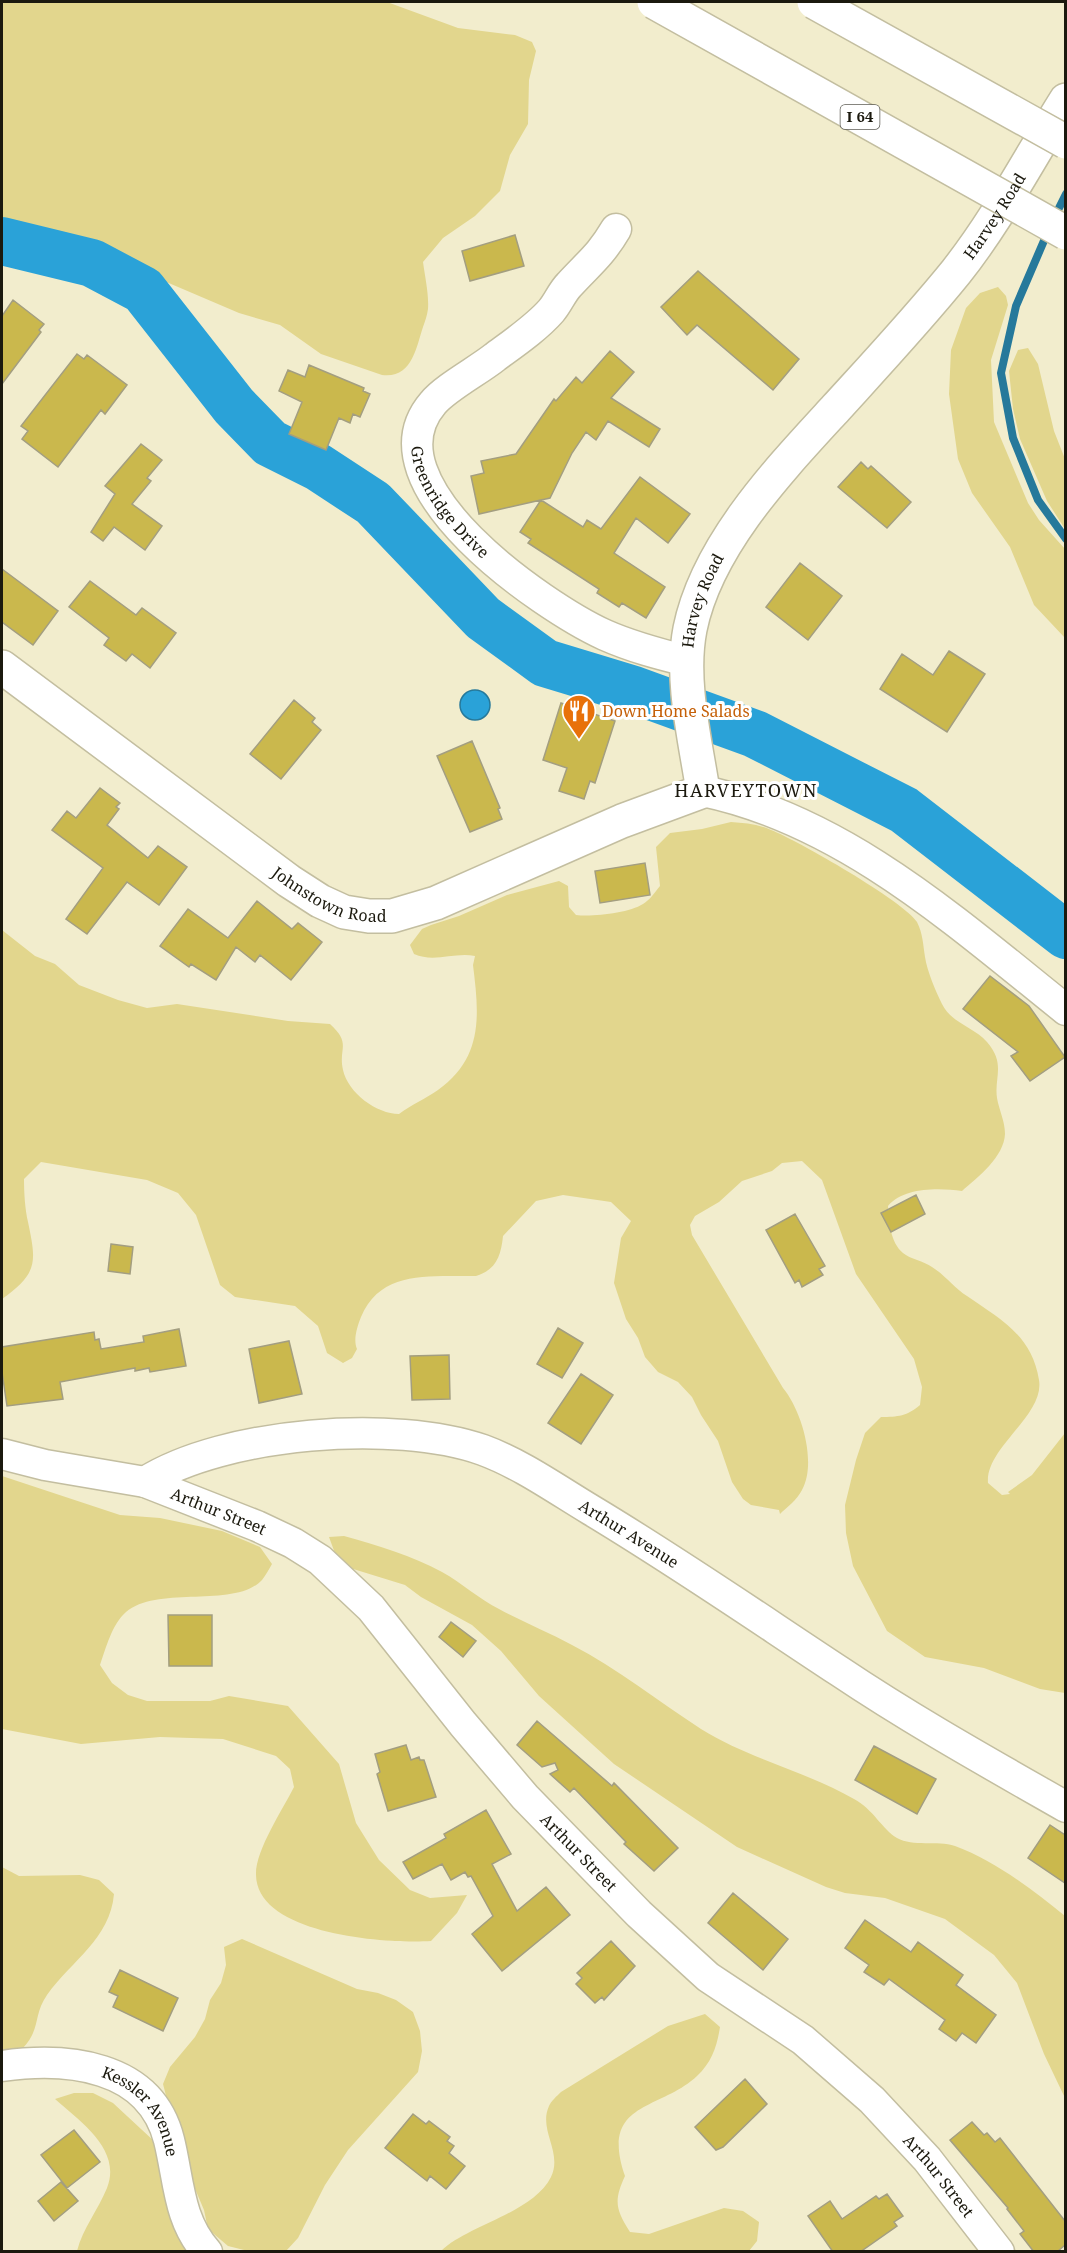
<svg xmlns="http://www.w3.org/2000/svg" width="1067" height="2253" viewBox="0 0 1067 2253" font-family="'Noto Serif',serif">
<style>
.green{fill:#e2d68d}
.water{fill:#2aa2d8;stroke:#26799b;stroke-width:1.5}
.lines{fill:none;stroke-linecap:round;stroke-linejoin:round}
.stream{stroke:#26799b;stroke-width:8}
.river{stroke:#2aa2d8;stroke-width:48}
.building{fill:#cab84d;stroke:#a39e80;stroke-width:1.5}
.minor-casing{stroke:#c3bea0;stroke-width:33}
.tertiary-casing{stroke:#c3bea0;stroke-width:36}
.minor{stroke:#fff;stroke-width:30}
.tertiary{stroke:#fff;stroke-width:33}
.motorway-bridge-casing{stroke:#c3bea0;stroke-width:36;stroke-linecap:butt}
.motorway-bridge{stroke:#fff;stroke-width:33}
.labels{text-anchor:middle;stroke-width:6;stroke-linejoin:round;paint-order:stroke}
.shield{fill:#fff;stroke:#5f5e56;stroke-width:1.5}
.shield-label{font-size:15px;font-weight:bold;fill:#1b190e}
.street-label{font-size:16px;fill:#1b190e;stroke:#fff}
.food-label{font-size:16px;fill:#c56008;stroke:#fff;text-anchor:start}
.neighbourhood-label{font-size:18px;letter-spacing:1.5px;fill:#1b190e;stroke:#fff}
</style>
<rect width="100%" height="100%" fill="#f2edcd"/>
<!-- green -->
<path class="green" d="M2,2H387L458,28L515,35L532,42L536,51L529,80L528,124L510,155L500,191L475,216L443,238L423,262C425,277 429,294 428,309C427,316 425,321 423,327C416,348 412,379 382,375L321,354L280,325L239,313L164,281L127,257L97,253L45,241L2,224Z
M998,287L1006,296L1008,305L991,360L994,422L1028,503L1039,520L1065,549V638L1034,605L1010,547L972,493L958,459L949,394L951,350L966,308L980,293Z
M1028,348L1038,364L1054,431L1065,459V529L1047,501L1020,439L1013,409L1009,371L1018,350Z
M731,822C745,823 758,824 771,830C797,840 905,902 917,922C923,934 923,945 925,957C927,971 936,992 942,1004C951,1023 974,1027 987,1042C1006,1064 994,1077 997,1098C999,1110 1005,1121 1005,1134C1004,1157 978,1177 962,1191C939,1188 904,1187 888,1206C889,1221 890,1242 903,1253C910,1259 924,1261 932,1267C945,1275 954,1288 967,1296C1000,1319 1032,1335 1039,1380C1045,1415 985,1448 988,1483L1002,1495L1010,1494L1008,1492L1032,1475L1065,1433V1693L1040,1689L984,1668L925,1657L887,1631L853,1566L846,1533L845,1505L856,1460L865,1433L881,1417C898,1417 907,1416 920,1405L922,1387L914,1359L856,1274L822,1180L802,1161L782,1163L772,1171L742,1181L719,1202L695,1216L690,1225L692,1235L783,1388C802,1411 817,1463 802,1490C797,1500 787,1507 780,1514L779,1510L751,1505L743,1499L732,1482L718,1441L701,1415L692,1397L678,1382L658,1372L645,1357L638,1338L626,1319L614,1283L621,1238L631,1221L611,1202L563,1195L536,1201L503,1236C501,1256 496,1270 476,1276C432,1277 381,1269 361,1317C357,1327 353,1340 357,1349L352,1358L343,1363L327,1353L318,1326L295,1306L235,1297L220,1285L196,1215L178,1193L147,1180L41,1162L24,1179C24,1193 25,1209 28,1222C36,1261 39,1273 2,1299V930L35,956L55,964L79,985L118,1000L147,1008L177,1004L288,1021L330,1024C352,1044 338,1048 343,1070C348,1093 377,1114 399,1114C411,1105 425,1099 438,1090C484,1057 479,1014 473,965L475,956C454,952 434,963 414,954L410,945L422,929L431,925L459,916L507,895L559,881L568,886L569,907L576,915C593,917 629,913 643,904C650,900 655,892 660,886L656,847L670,833L702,829Z
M2,1476L120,1515L160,1518L222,1531L260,1547L272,1564C269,1569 266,1575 262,1580C235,1609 159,1585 126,1612C112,1624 106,1648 100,1665L112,1683L128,1695L147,1701H210L229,1696L288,1706L339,1764L356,1823L379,1860L410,1890L430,1898L467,1895L457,1913L431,1941C387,1944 257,1935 256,1875C255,1851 283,1809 294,1787L290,1769L276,1756L223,1739L160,1737L81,1744L2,1729Z
M344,1536C377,1545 413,1556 442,1572C462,1583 479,1599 499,1609C523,1622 548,1632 572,1645C618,1669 658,1701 701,1729C749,1759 805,1771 854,1799C873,1809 882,1829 897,1838C913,1847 937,1840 955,1846C995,1861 1032,1889 1065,1916V2098L1044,2054L1017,1983L994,1955L945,1919L885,1898L845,1893L826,1887L737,1847L614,1764L539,1696L501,1651L472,1625L421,1597L405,1585L350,1568L336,1556L329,1537Z
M2,1867L19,1876L80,1875L99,1880L114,1894C110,1939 72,1960 47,1995C33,2015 41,2029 23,2048C18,2053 9,2053 2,2055Z
M242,1939L357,1989L378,1993L396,2000L413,2012L420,2031L422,2051L418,2072L348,2150L325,2185L298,2238L286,2251H248L228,2246L208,2229L204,2210L182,2158L163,2084L170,2067L195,2037L205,2019L210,2000L221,1983L226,1965L224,1947Z
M705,2014L720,2027C717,2046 712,2062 697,2076C660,2111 599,2101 625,2176C614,2200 615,2209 630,2232L649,2234L724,2208L743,2211L759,2222L757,2241L749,2251H441C468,2225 533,2213 551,2177C563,2152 538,2130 549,2106C551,2101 557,2096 561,2092L668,2026Z
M74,2093H93L113,2103L155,2142L196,2251H77C83,2228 98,2210 107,2188C122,2150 81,2122 55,2099Z"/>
<!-- water -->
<path class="water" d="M460 705a15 15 0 1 1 30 0a15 15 0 1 1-30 0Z"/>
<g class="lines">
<!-- stream -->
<path class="stream" d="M1054,218L1066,194
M1049,229L1016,306L1001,373L1013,438L1038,500L1066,539"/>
<!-- river -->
<path class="river" d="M2,241L92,263L143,290L234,406L270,443L318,467L373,503L483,618L545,663L634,690L755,734L904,810L1066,935"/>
</g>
<!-- building -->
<path class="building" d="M515,235L524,266L470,281L462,251Z
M698,271L799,359L773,390L697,325L687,335L661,307Z
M13,300L44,324L39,330L41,332L2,384V316Z
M610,351L634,372L611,398L660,429L649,447L608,421L596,440L586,432L572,453L550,498L541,500L583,527L587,520L601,529L640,477L690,514L668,543L636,518L614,553L665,587L646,618L622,603L619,607L597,593L599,589L528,543L531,539L520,532L541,500L479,514L471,476L484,473L481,461L516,454L554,399L556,401L576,377L582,383Z
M77,354L84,359L87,355L127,385L105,414L101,410L58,467L22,439L28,431L21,426Z
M309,365L364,388L363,391L370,394L360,417L353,414L350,423L339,418L326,450L289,434L302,402L279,391L288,370L305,377Z
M141,444L162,460L147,478L151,481L132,504L162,526L145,550L114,527L103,541L91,532L115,494L105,486Z
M861,462L868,469L871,466L911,502L887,528L838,487Z
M800,563L842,596L808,640L766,607Z
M2,569L58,611L33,645L2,622Z
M90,581L136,615L142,608L176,633L150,668L132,654L126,661L104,645L109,638L69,607Z
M949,651L985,674L947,732L880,689L902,654L933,675Z
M294,700L315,718L312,722L321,730L281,779L250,754Z
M561,703L615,721L595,783L590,781L584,799L559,791L567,768L543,760Z
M472,741L500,808L498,809L502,819L470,832L437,756Z
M100,788L120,803L116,807L119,809L107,825L148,858L158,846L187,867L159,905L127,882L87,934L66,919L103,868L52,830L67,811L76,818Z
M645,863L650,895L600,903L595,871Z
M257,901L292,929L298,923L322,942L291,980L260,955L255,962L236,947L216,980L191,964L189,967L160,946L188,909L228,938Z
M990,976L1029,1006L1065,1057L1030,1081L1011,1056L1018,1052L963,1009Z
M916,1195L925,1214L891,1232L881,1213Z
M795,1214L825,1266L819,1269L823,1275L802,1287L799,1280L795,1283L766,1230Z
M111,1244L133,1247L130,1274L108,1271Z
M558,1328L583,1343L562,1378L537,1364Z
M179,1329L186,1366L150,1372L149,1368L135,1371V1368L60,1382L63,1399L7,1406L2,1372V1347L94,1332L95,1340L99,1339L101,1349L144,1342L143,1336Z
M289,1341L302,1394L259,1403L249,1349Z
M449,1355L450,1399L412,1400L410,1356Z
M581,1374L613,1395L581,1444L548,1423Z
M168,1615H212V1666H169Z
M451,1622L476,1641L463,1657L439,1637Z
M537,1721L612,1786L614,1783L678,1848L654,1871L624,1844L626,1842L574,1788L570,1792L550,1774L558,1770L555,1763L542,1767L517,1745Z
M406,1745L411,1760L419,1757L420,1760H424L436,1797L388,1811L377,1774L380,1772L375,1754Z
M874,1746L936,1779L917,1814L855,1780Z
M486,1810L511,1854L492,1864L517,1911L546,1887L570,1915L502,1971L472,1934L493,1916L471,1876L468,1877L465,1872L451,1880L442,1864L413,1879L403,1862L446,1838L444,1834Z
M1050,1825L1065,1835V1883L1028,1858Z
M733,1893L788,1939L763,1970L708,1923Z
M865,1920L911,1952L918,1942L963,1975L956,1985L996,2015L976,2043L962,2033L956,2041L939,2029L945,2020L889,1979L884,1985L864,1972L869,1965L845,1948Z
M611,1941L635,1966L604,2000L602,1997L595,2003L576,1984L582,1978L577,1973Z
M120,1970L178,1998L163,2031L113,2007L118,1996L109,1992Z
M745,2079L767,2104L723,2147L716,2150L695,2127Z
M413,2114L426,2124L429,2121L450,2137L447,2141L454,2146L449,2153L465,2166L446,2189L430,2176L427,2181L385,2148Z
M972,2122L984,2135L987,2133L995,2142L1000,2138L1065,2221V2245L1057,2252H1034L1020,2234L1024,2231L1007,2209L1008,2208L950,2140Z
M74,2130L100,2162L67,2188L41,2155Z
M61,2182L78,2201L54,2221L38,2201Z
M887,2194L903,2216L894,2222L897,2226L860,2252H833L808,2216L830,2201L842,2219L876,2196L879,2199Z"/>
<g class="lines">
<!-- minor casing -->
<g class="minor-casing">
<g id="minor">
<path id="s1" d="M616,229C600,256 589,263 569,285C562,292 558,303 551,311C536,328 514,343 495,357C479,370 445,388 433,403C363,484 544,607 605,635C632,647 659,654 687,661"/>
<path d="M703,791C843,820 956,922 1066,1010"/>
<path id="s2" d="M2,1454L45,1465L145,1482L257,1526L293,1543L320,1560L371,1608L463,1724L525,1797L639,1914L708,1977L803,2040L872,2100L927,2159L999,2252"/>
<path id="s3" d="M145,1482C224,1432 395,1419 483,1450C521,1464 556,1489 591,1510C676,1561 757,1617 839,1671C912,1720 989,1763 1066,1807"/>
<path id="s4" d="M2,2066C66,2057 150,2064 169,2140C179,2180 178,2220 207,2252"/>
</g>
</g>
<!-- tertiary casing -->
<g class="tertiary-casing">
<g id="tertiary">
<path id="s5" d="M2,667L289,881L320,901L344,912L369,916H392L436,903L622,821L703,791C695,739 680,680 690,629C707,545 780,469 836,408C877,363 918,319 956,272C998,219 1030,157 1066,100"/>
</g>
</g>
<!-- minor -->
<use href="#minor" class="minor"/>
<!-- tertiary -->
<use href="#tertiary" class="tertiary"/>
<!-- motorway-bridge casing -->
<g class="motorway-bridge-casing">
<path id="motorway-bridge" d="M654,2L1066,233
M814,2L1066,142"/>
</g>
<!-- motorway-bridge -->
<use href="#motorway-bridge" class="motorway-bridge"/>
</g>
<!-- icons -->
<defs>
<g id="restaurant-pin" transform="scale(1.725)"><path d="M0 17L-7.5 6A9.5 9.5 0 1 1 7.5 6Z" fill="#e8710a" stroke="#fff"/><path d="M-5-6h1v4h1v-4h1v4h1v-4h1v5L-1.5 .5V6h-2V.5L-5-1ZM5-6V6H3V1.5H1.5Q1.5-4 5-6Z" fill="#fff"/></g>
</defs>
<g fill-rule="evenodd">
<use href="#restaurant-pin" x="579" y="711"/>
</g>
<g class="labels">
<!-- shield labels -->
<rect class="shield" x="840.5" y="105" width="39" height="24" rx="4.5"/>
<g class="shield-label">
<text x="860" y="122">I 64</text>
</g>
<!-- street labels -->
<g class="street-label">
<text dy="6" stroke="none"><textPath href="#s5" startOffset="1486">Harvey Road</textPath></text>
<text dy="6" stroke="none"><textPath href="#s1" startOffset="368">Greenridge Drive</textPath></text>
<text dy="6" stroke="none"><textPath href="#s5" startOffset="999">Harvey Road</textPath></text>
<text dy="6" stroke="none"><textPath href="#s5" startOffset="402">Johnstown Road</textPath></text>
<text dy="6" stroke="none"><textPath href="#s2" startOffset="225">Arthur Street</textPath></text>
<text dy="6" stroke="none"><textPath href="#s3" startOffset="516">Arthur Avenue</textPath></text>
<text dy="6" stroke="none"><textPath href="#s2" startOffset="729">Arthur Street</textPath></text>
<text dy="6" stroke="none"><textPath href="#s4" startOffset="160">Kessler Avenue</textPath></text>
<text dy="6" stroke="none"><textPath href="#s2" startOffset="1215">Arthur Street</textPath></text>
</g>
<!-- food labels -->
<g class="food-label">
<text x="602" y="717">Down Home Salads</text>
</g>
<!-- neighbourhood labels -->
<g class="neighbourhood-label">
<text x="746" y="797">HARVEYTOWN</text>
</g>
</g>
<!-- border -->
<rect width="1067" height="2253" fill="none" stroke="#1b190e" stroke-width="6"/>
</svg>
